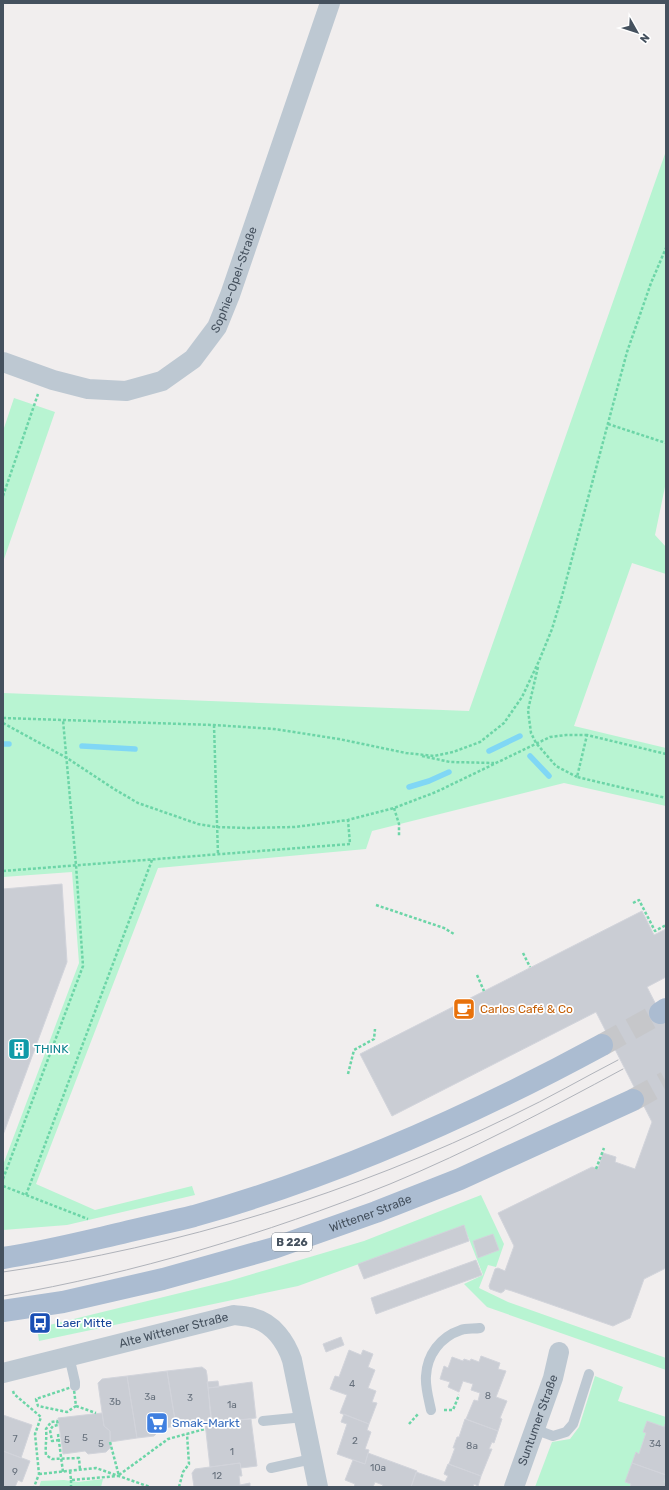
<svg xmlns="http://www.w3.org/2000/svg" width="669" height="1490" viewBox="0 0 669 1490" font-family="Rubik,sans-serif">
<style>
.green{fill:#b8f4d2}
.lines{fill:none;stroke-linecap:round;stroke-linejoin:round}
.stream{stroke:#80d7f5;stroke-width:5.5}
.building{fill:#cacdd4;stroke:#d2d4db}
.primary-tunnel{stroke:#c6c7ca;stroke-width:22;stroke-dasharray:22 11;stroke-linecap:butt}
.path{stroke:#6cd5a7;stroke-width:2.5;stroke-dasharray:3 2;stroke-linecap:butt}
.lane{stroke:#bdc8d2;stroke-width:10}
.street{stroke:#bdc8d2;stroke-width:20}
.primary{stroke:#abbcd1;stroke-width:22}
.tram{stroke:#b0b3ba;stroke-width:1}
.labels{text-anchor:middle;stroke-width:3.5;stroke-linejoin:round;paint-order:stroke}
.number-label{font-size:10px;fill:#66707c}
.shield{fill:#fff;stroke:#7d858e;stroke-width:1}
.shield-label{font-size:11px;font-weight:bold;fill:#45515e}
.street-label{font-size:12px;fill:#45515e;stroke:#fff}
.food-label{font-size:12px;fill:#c56008;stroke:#fff;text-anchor:start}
.culture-label{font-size:12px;fill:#0d838f;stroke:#fff;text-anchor:start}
.transit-label{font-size:12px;fill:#164399;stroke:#fff;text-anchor:start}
.shop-label{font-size:12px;fill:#366cbe;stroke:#fff;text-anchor:start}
</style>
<rect width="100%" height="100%" fill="#f1eeee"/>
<!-- green -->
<path class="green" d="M666,151V482L655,535L666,547V574L632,563L574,726L666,748V806L564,783L372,831L366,849L158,868L36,1184L95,1210L192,1186L195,1195L67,1225L3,1230V1165L79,963L72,872L3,877V693L469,711Z
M14,398L55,412L3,562V431Z
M481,1195L504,1244L496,1267L488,1265L479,1288L508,1302L666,1358V1370L487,1307L464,1284L483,1275L464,1226L298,1286L39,1341L37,1328L229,1281L364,1241Z
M595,1376L623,1387L618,1401L666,1417V1487H535L552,1442L570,1439L579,1427Z
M103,1479L101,1487H39L41,1481L64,1480L78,1482Z"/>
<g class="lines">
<!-- stream -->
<path class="stream" d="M3,744H9
M82,746L135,749
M489,751L520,736
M530,756L549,776
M409,787L429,781L449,772"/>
</g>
<!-- building -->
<path class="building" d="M62,884L67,962L3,1135V889Z
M642,911L654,935L666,929V977L647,987L666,1024V1268L644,1279L630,1318L613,1326L512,1291L505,1289L504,1291L501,1293L490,1289L489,1286L495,1269L498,1268L505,1271L514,1246L498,1213L592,1167L598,1169L603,1153L616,1157L615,1162L635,1169L652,1122L596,1012L392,1116L360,1054Z
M464,1225L469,1241L364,1279L358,1264Z
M493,1234L499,1250L478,1258L473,1241Z
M476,1260L482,1275L376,1314L371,1298Z
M341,1337L344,1345L326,1352L323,1344Z
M349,1350L361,1355L363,1350L373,1354L368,1367L375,1370L368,1388L376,1391L372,1402L377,1403L369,1424L340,1413L347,1395L330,1389L335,1376L339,1377Z
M481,1356L500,1363L498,1369L506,1371L496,1397L507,1401L500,1418L502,1419L498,1431L466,1419L474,1400L478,1401L480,1393L471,1390L473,1384L463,1381L459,1392L448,1387L450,1382L440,1379L444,1366L448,1368L452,1357L463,1361L464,1359L470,1361L471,1359L479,1362Z
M202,1367L206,1370L207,1375L211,1422L176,1426L167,1371Z
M167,1371L176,1426L158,1429L159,1431L154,1436L137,1438L127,1376Z
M127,1376L137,1438L110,1442V1431L104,1426L98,1383L102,1379Z
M218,1381L219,1387L208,1388L207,1382Z
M252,1382L256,1418L212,1423L208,1388Z
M102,1413L104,1426L110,1431L111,1447L106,1452L88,1454L85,1451L63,1454L58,1418Z
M344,1414L369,1424L367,1430L371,1432L365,1449L369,1450L365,1464L337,1454L347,1424L341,1422Z
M3,1415L32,1425L21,1458L3,1451Z
M251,1419L257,1466L241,1468L240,1463L210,1467L205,1423Z
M465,1419L498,1431L494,1443L492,1442L489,1449H492L481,1476L449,1464L455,1448H453L457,1437H459Z
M647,1421L664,1427L665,1424L666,1425V1475L632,1463L636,1452L639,1454L646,1433L643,1432Z
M3,1451L30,1461L22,1482L18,1480L15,1487H3Z
M368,1453L417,1471L411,1487H382L383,1485L375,1482L373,1487H354L355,1484L345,1480L353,1460L365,1464Z
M240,1463L242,1476H239L240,1485L250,1483V1487H194L192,1473L195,1469Z
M632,1463L666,1475L664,1482L666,1483V1487H630L631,1484L625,1482Z
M448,1464L481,1476L478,1486L474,1484L473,1487H411L416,1472L445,1482L448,1476L444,1474Z"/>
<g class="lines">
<!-- primary-tunnel -->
<path class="primary-tunnel" d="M602,1045L660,1013
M633,1100L666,1082"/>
<!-- path -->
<path class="path" d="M608,424L666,443
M3,496L38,394
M538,667L528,710L531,733L536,743L556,766L577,777
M3,718L214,725L274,729L339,739L406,753L434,756L453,752L480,742L504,723L522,697L539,661L552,629L562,596L627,352L651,283L666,248
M3,723L67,758L114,789L138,803L198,824L216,827L247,828L295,827L348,820L394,808L436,792L550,737L566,735H587
M214,725L218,855
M666,754L587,735L577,777L666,798
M422,756L450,762L494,763
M394,808L399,824V837
M3,871L350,844L348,820
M633,903L639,900L655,931L666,925
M376,905L444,928L454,934
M523,953L530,967
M477,975L484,991
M348,1074L354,1050L374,1039L375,1029
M596,1169L604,1148
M3,1179L83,966L76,865L63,720
M3,1186L88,1219
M26,1195L152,860
M75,1386L74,1390L76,1406L67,1412L38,1406L36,1399Z
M13,1391L14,1394L41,1417L35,1434L39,1474L34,1487
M76,1406L96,1413
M444,1410H453L459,1395
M409,1424L418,1414
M58,1434L63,1472
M59,1440L52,1441L50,1430L53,1426L58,1425L57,1421L51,1422L46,1429C47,1438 45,1446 46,1455L52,1459L79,1458L80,1470
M110,1442L119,1476
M70,1471L71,1480L118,1476
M39,1474L96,1468L150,1487
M119,1475L168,1439L205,1429
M71,1480V1487
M179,1487L183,1472L189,1464L187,1434"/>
<!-- lane -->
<path class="lane" d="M69,1356L75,1382V1386
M431,1410C429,1400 425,1387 426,1376C427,1355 440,1337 461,1330C466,1328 474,1329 480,1328
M263,1421L304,1417
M534,1429L553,1436L566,1432L573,1424L589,1374
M271,1468L312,1459"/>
<!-- street -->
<g class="street">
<path id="s1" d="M3,362L53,380L88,389L126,391L162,381L193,359L217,327L230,295L330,3"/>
<path id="s2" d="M3,1373L234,1315C240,1316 247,1316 253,1318C273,1323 286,1342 292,1360L318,1487"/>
<path id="s3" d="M514,1487L553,1378L559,1352"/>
</g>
<!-- primary -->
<g class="primary">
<path d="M660,1013L666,1009"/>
<path d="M3,1258C43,1252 83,1242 122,1233C146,1227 170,1222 194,1216C336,1176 473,1115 602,1045"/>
<path id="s4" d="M3,1311L63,1302L163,1279L274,1248L376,1212L460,1179L633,1100"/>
</g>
<!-- tram -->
<path class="tram" d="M3,1272C179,1247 354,1193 513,1115C549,1098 583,1078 618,1060
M3,1296C136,1273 265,1234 390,1184C470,1151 547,1110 623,1069"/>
</g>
<!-- icons -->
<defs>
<g id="cafe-square" transform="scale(1.15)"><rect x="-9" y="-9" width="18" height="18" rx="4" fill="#e8710a" stroke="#fff"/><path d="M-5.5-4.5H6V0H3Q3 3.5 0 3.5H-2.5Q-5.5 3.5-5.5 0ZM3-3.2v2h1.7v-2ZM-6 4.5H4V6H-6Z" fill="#fff"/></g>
<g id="building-square" transform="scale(1.15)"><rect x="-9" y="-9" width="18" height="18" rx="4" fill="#0f9aa8" stroke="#fff"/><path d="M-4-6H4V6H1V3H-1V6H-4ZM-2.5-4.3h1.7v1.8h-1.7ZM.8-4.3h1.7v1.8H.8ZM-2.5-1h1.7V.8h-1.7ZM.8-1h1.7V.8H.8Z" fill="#fff"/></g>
<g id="bus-square" transform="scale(1.15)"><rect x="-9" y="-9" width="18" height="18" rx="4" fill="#1a4fb4" stroke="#fff"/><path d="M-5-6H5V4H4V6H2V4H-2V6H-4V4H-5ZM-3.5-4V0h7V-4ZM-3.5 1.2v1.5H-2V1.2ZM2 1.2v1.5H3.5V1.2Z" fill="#fff"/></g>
<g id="supermarket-square" transform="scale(1.15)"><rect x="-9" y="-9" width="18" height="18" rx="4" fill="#3f7fe0" stroke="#fff"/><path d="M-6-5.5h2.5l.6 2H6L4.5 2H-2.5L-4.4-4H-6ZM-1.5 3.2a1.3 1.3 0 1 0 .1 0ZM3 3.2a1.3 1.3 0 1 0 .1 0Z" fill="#fff"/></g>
</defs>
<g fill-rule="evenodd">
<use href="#cafe-square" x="464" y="1009"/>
<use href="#building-square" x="19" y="1049"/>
<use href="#bus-square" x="40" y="1323"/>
<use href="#supermarket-square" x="157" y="1423"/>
</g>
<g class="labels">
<!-- number labels -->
<g class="number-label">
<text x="352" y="1387">4</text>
<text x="488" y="1399">8</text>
<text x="150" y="1400">3a</text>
<text x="190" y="1401">3</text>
<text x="115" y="1405">3b</text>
<text x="232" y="1408">1a</text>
<text x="85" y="1441">5</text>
<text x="15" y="1442">7</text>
<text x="67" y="1443">5</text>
<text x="355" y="1444">2</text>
<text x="101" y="1447">5</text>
<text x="655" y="1447">34</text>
<text x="472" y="1449">8a</text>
<text x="232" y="1455">1</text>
<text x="378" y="1471">10a</text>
<text x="15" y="1475">9</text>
<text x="217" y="1479">12</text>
</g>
<!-- shield labels -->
<rect class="shield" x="272" y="1233" width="40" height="18" rx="3"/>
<g class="shield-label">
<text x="292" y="1246">B 226</text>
</g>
<!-- street labels -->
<g class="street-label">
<text dy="4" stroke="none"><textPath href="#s1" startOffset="293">Sophie-Opel-Straße</textPath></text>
<text dy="4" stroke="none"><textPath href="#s4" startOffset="381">Wittener Straße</textPath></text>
<text dy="4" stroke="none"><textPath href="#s2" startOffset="176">Alte Wittener Straße</textPath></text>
<text dy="4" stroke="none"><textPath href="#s3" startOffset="71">Suntumer Straße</textPath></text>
</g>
<!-- food labels -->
<g class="food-label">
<text x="480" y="1013">Carlos Café &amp; Co</text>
</g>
<!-- culture labels -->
<g class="culture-label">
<text x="34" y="1053">THINK</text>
</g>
<!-- transit labels -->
<g class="transit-label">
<text x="56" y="1327">Laer Mitte</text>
</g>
<!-- shop labels -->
<g class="shop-label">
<text x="172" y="1427">Smak-Markt</text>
</g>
</g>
<!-- border -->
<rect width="669" height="1490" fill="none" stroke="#45515e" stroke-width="8"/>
<!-- north arrow -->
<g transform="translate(637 32) rotate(129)" stroke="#ffffff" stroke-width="3" paint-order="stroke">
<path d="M0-3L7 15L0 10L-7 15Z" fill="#45515e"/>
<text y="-6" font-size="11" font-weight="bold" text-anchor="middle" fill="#45515e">N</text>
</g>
</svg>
